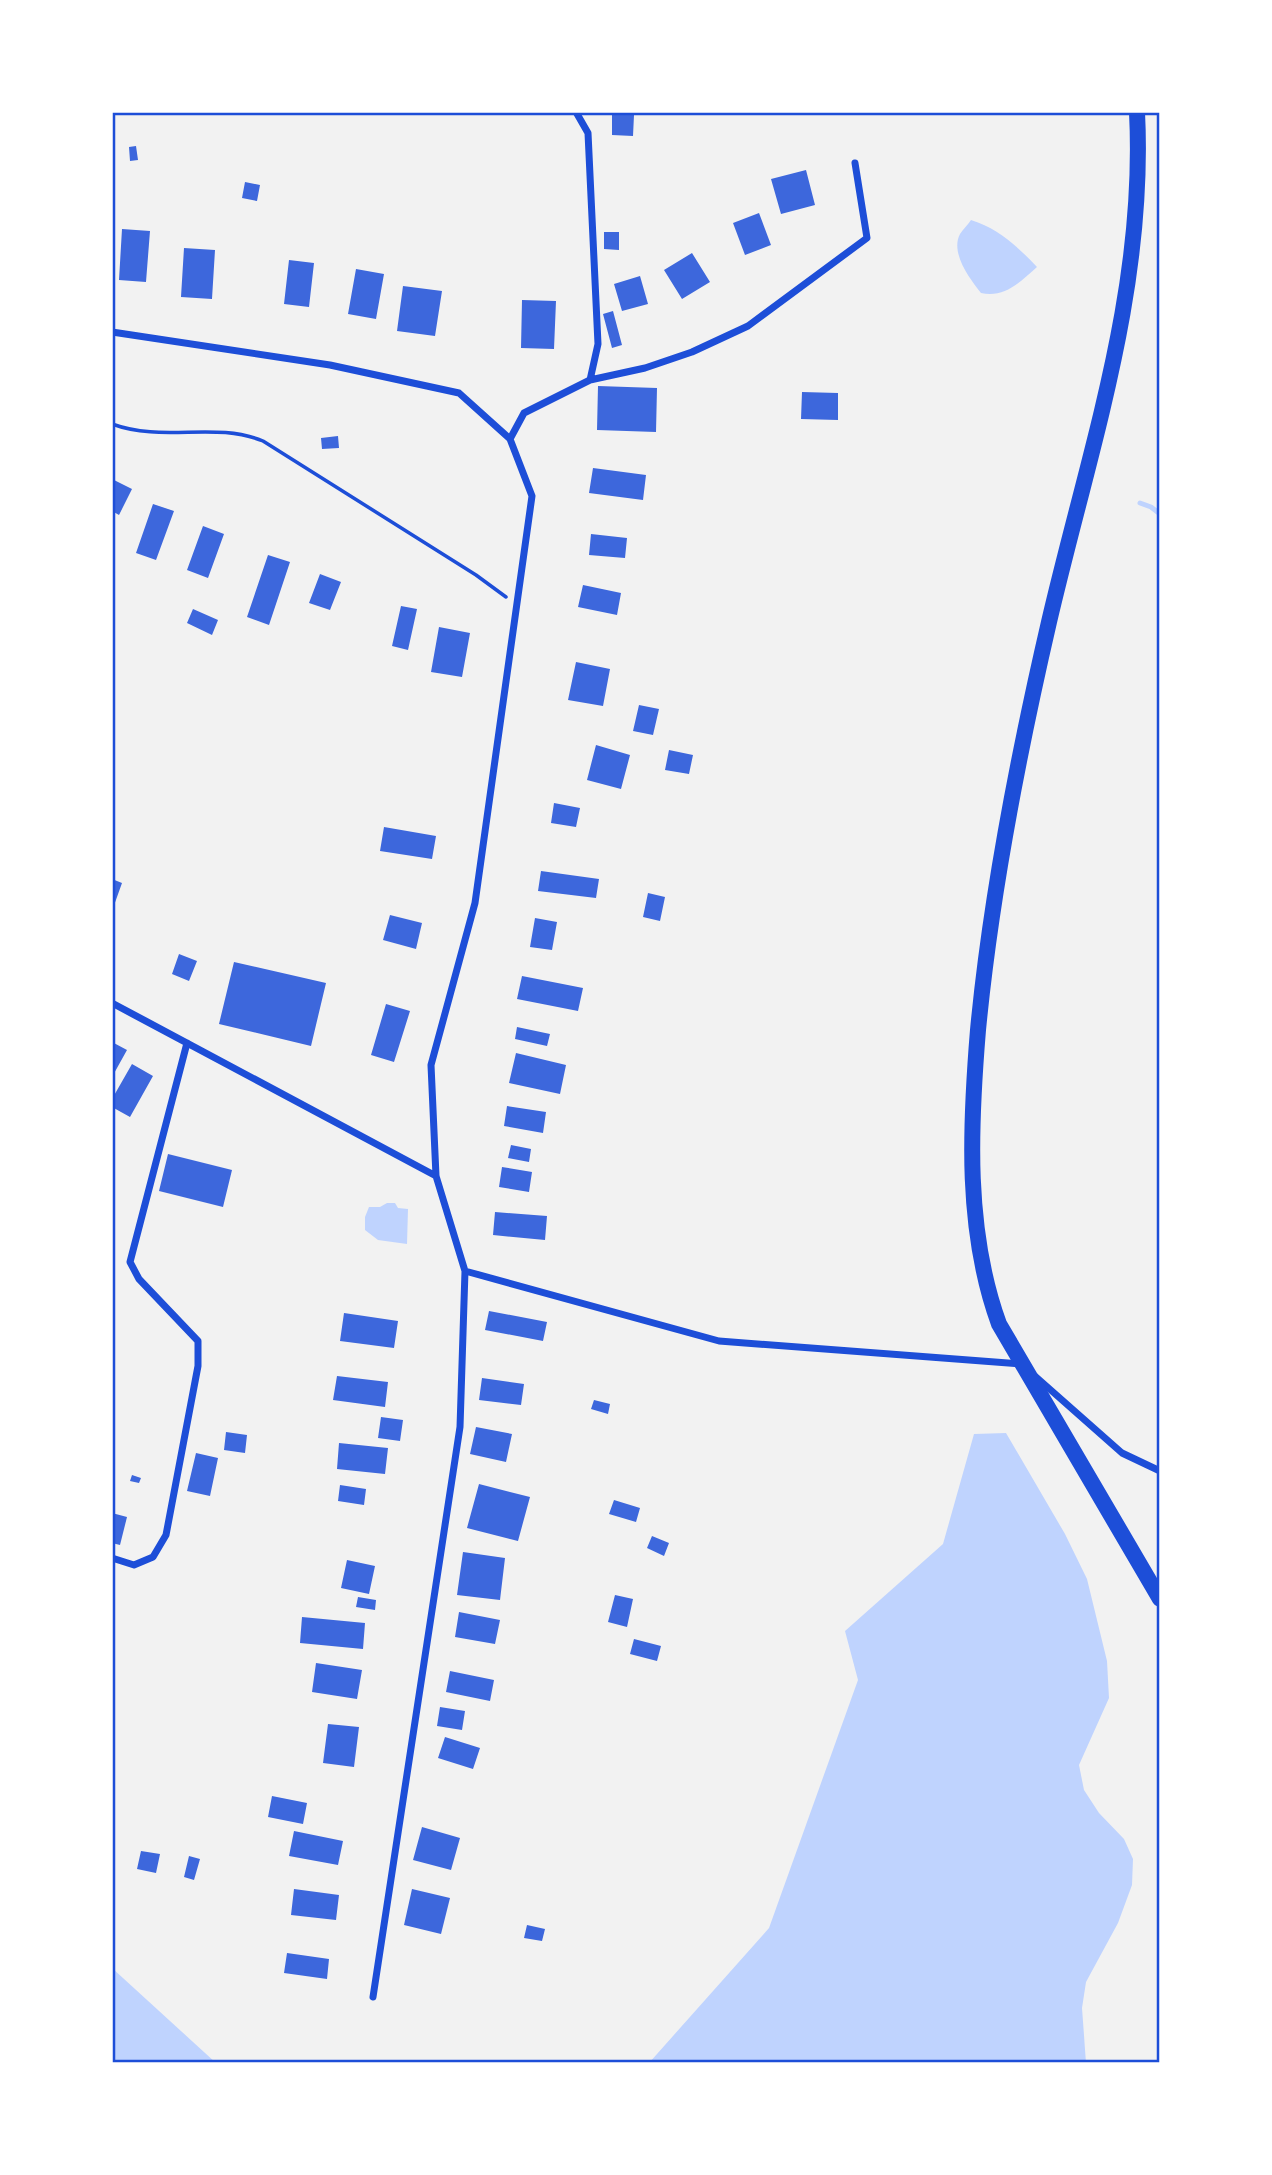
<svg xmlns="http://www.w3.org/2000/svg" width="1272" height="2175" viewBox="0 0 1272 2175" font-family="Mulish,sans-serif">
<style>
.water{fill:#bfd3fe}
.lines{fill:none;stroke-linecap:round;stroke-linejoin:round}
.stream{stroke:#bfd3fe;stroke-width:5}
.building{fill:#3d67dc}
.path{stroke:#1d4ed8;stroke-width:3.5}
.minor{stroke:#1d4ed8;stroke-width:7}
.primary{stroke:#1d4ed8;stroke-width:16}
.neatline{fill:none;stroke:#1d4ed8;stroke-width:2.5}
</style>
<rect width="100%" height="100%" fill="#f2f2f2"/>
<!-- water -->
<path class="water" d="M971,220C999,229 1017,246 1037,267C1020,282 1005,298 981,293C970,279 950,253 960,234C963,229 968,225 971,220Z
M387,1203H395L398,1208L408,1209L407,1244L378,1240L365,1230V1217L369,1207H380Z
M1006,1433L1065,1534L1087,1579L1107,1661L1109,1698L1079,1765L1084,1790L1099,1813L1124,1839L1133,1859L1132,1885L1118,1923L1086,1982L1082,2008L1086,2063H649L769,1928L858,1680L845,1631L943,1544L974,1434Z
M112,1968L216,2063H112Z"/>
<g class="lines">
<!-- stream -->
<path class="stream" d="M1140,503L1151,507L1160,514"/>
</g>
<!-- building -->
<path class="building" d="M612,114L634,115L633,136L612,135Z
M136,146L138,160L130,161L129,147Z
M806,170L815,205L781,214L771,179Z
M245,182L260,185L257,201L242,198Z
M759,213L771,245L745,255L733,223Z
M122,229L150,231L146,282L119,280Z
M604,232H619V250L604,249Z
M184,248L215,250L212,299L181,297Z
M692,253L710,282L682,299L664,270Z
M289,260L314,263L309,307L284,304Z
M356,269L384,274L376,319L348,314Z
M640,276L648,304L622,311L614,284Z
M403,286L442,291L435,336L397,331Z
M522,300L556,301L554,349L521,348Z
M613,311L622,345L612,348L603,314Z
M598,386L657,388L656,432L597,430Z
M802,392L838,393V420L801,419Z
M338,436L339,448L322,449L321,438Z
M593,468L646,475L643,500L589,493Z
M112,479L132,489L119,515L112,511Z
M153,504L174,511L156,560L136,553Z
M203,526L224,534L208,578L187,570Z
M591,534L627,538L625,558L589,555Z
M268,555L290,562L269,625L247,617Z
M320,574L341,582L330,610L309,603Z
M583,585L621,593L617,615L578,607Z
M401,606L417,609L408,650L392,646Z
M193,609L218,620L212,635L187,623Z
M439,627L470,633L462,677L431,672Z
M576,662L610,669L603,706L568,700Z
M639,705L659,709L653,735L633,731Z
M596,745L630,755L621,789L587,780Z
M669,750L693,755L689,774L665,770Z
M554,803L580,808L576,827L551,823Z
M384,827L436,836L432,859L380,851Z
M541,871L599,879L596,898L538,891Z
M112,879L122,883L112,911Z
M648,893L665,897L660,921L643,917Z
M390,915L422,923L416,949L383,940Z
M535,918L557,922L552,950L530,947Z
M179,954L197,961L189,981L172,974Z
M234,962L326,983L311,1046L219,1024Z
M522,976L583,988L578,1011L517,999Z
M386,1004L410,1011L394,1062L371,1055Z
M517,1027L550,1034L547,1046L515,1039Z
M112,1042L127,1050L112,1077Z
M516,1053L566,1065L560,1094L509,1083Z
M132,1064L153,1076L130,1117L112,1107V1099Z
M507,1106L546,1112L543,1133L504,1126Z
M511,1145L531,1149L529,1162L508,1158Z
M168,1154L232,1170L223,1207L159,1191Z
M502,1167L532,1172L529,1192L499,1187Z
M495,1212L547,1216L545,1240L493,1235Z
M489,1311L547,1322L543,1341L485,1330Z
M344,1313L398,1321L394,1348L340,1341Z
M337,1376L388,1382L385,1407L333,1400Z
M482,1378L524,1384L521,1405L479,1400Z
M594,1400L610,1404L608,1414L591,1409Z
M381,1417L403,1420L400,1441L378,1438Z
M476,1427L512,1434L506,1462L470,1454Z
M226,1432L247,1435L245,1453L224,1450Z
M339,1443L388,1448L385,1474L337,1469Z
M196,1453L218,1458L210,1496L187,1491Z
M132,1475L141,1478L139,1483L130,1481Z
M479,1484L530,1497L518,1541L467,1528Z
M340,1485L366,1489L364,1505L338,1501Z
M614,1500L640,1508L636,1522L609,1514Z
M112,1513L127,1517L120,1545L112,1543Z
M652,1536L669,1543L664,1556L647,1548Z
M463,1552L505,1558L500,1600L457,1595Z
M347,1560L375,1566L369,1594L341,1588Z
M615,1595L633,1599L627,1627L608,1622Z
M358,1597L376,1600L375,1610L356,1607Z
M459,1612L500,1620L495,1644L455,1637Z
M302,1617L365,1623L363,1649L300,1643Z
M634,1639L661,1646L657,1661L630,1654Z
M316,1663L362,1670L357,1699L312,1692Z
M450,1671L494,1680L490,1701L446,1692Z
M440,1707L465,1711L462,1730L437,1726Z
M328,1724L359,1727L354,1767L323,1763Z
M445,1737L480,1748L473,1769L438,1758Z
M272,1796L307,1803L303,1824L268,1817Z
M422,1827L460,1838L451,1870L413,1860Z
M294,1831L343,1841L338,1865L289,1856Z
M141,1851L160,1854L156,1873L137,1869Z
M189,1856L200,1859L194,1880L184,1877Z
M294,1889L339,1895L336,1920L291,1915Z
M412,1889L450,1898L441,1934L404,1925Z
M527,1925L545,1929L542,1941L524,1938Z
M287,1953L329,1959L327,1979L284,1973Z"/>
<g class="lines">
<!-- path -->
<path class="path" d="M112,424C164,443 214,421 263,441L476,575L506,597"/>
<!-- minor -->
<path class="minor" d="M576,112L588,133L598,344L590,380
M112,332L330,365L459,393L510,439L532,496L475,903L431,1065L436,1176L465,1271L460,1427L373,1997
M510,439L524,413L590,380L645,368L692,352L748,326L867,238L855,163
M112,1003L436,1176
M465,1271L719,1341L1022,1364
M1036,1377L1122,1453L1160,1471
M112,1558L134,1565L153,1557L166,1535L198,1366V1341L139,1279L130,1262L187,1043"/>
<!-- primary -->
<path class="primary" d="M1137,112C1146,291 1089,450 1049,622C1018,756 991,893 978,1030C970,1127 965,1231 999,1324L1160,1599"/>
</g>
<!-- border -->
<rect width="1272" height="2175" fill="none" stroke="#ffffff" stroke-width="228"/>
<rect x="114" y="114" width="1044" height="1947" class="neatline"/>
</svg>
